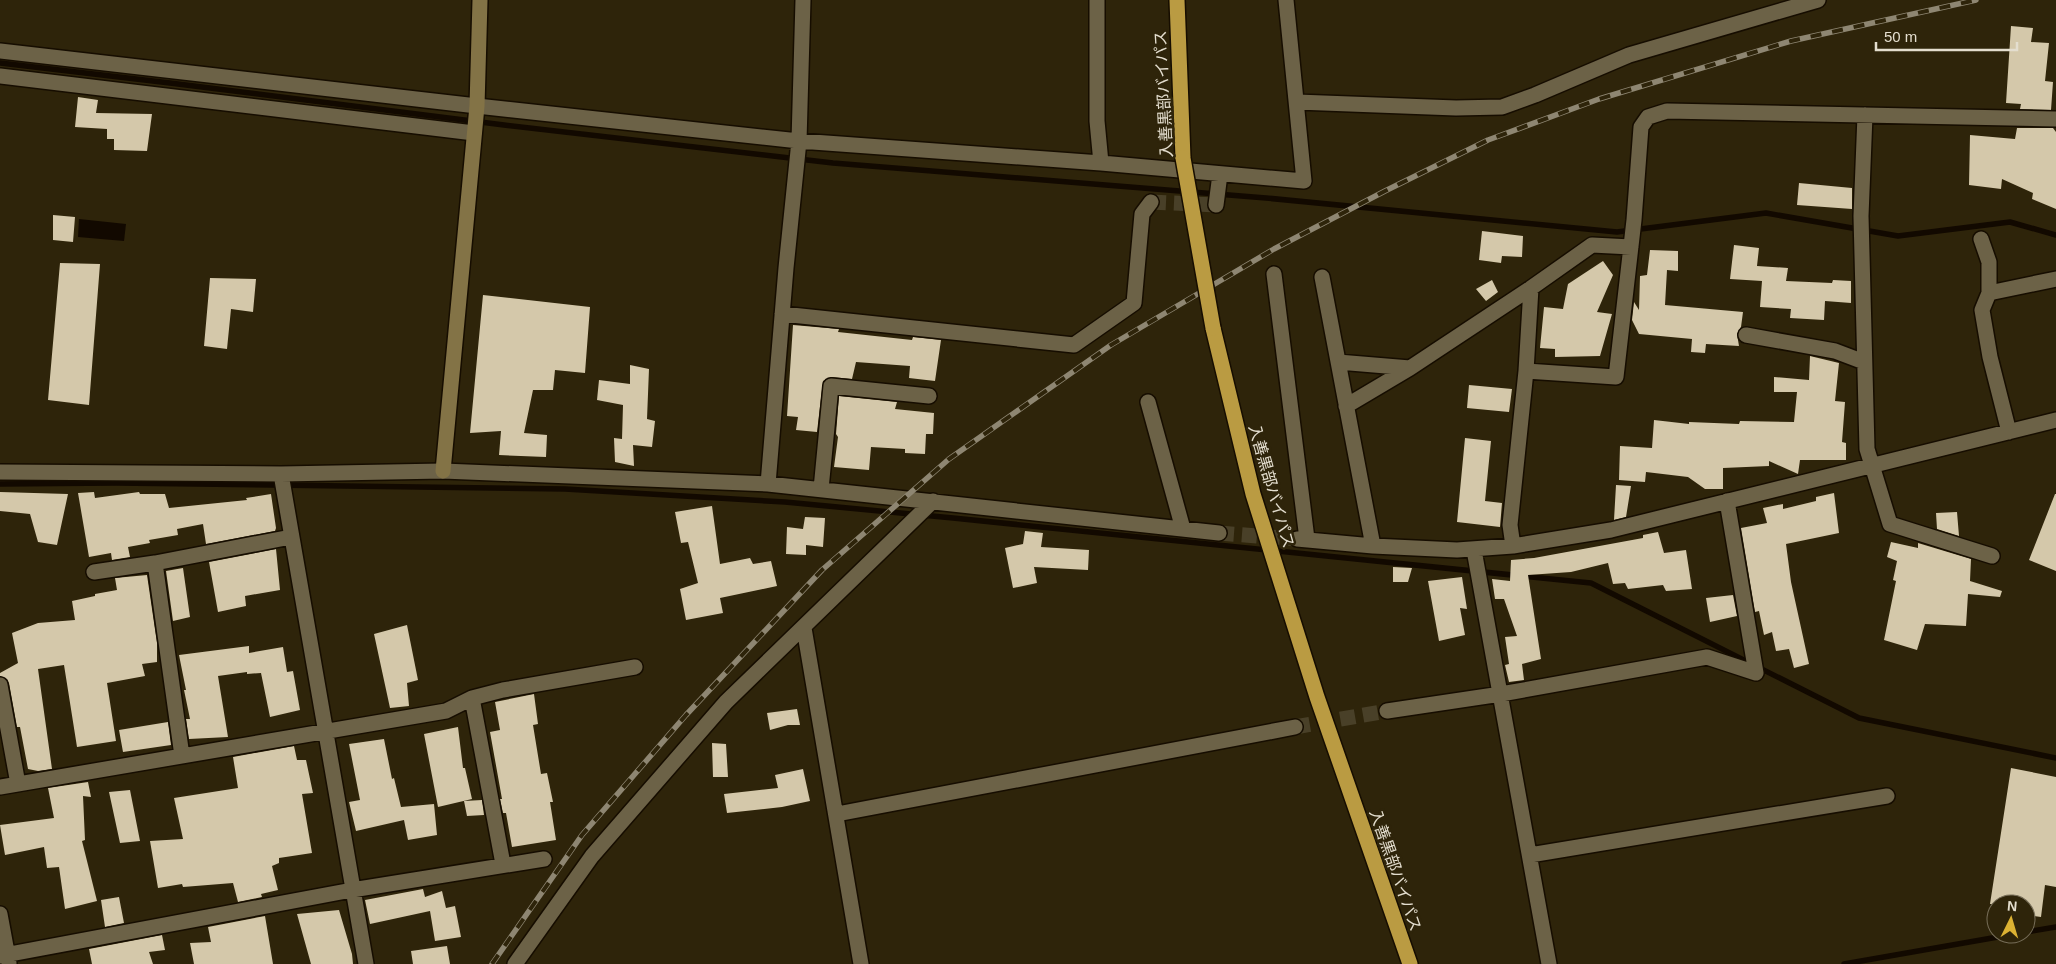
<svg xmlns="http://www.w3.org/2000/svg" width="2056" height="964" viewBox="0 0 2056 964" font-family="Helvetica,'Noto Sans JP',sans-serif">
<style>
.water{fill:#120900}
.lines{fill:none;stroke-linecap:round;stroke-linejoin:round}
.stream{stroke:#120900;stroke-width:5.5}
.building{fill:#d4c8aa}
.street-tunnel{stroke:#494028;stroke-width:15;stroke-dasharray:15 8;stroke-linecap:butt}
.street-casing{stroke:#160d00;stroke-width:18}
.secondary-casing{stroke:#160d00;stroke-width:18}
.highway-casing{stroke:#160d00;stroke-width:18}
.street{stroke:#6c6247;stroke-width:15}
.secondary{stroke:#837346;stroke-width:15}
.highway{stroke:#ba9b42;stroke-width:15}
.rail-casing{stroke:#8e8672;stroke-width:5.5}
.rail{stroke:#2e240a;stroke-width:4;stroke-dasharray:11;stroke-linecap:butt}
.highway-bridge-casing{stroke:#160d00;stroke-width:18;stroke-linecap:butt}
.highway-bridge{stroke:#ba9b42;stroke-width:15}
.labels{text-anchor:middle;stroke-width:5;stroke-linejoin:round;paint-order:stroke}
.street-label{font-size:16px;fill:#e4decf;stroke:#2e240a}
</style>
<rect width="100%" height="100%" fill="#2e240a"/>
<!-- water -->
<path class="water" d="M79,219L126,224L124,241L78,237Z"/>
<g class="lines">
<!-- stream -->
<path class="stream" d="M0,63L170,83L504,125L833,163L1266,198L1617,232L1766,213L1898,236L2010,222L2056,235
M0,484L116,483L565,489L785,502L953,518L1591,583L1859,718L2056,758
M2026,932L2056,927
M1844,964L2015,934"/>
</g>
<!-- building -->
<path class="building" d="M2011,26L2033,28L2031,42L2049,43L2045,81L2053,82L2051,110L2020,109L2021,104L2006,103Z
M78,97L98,100L96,113L152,114L147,151L114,150V139H107V129L75,127Z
M2017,128H2053L2056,132V209L2032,199L2033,193L2002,179L2001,189L1969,185L1970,135L2015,139Z
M1799,183L1852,188V209L1797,205Z
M53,215L75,217L73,242L53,240Z
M1482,231L1523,236L1522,257L1502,256L1501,263L1479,260Z
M1734,245L1759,248L1757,266L1788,268L1786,281L1832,283L1833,280L1851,281V303L1825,301L1824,320L1790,318L1791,309L1760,307L1762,281L1730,279Z
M1650,250L1678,251V271L1667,270L1665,305L1743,312L1741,327L1737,334L1739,346L1706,344L1705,353L1691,352L1692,339L1639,334L1632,320L1634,302L1639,310L1640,276L1647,275Z
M1603,261L1613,275L1597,312L1612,314L1600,356L1555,357V349L1540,348L1544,307L1563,309L1568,284Z
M60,263L100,264L89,405L48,400Z
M210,278L256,279L253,312L231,309L227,349L204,346Z
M1492,280L1498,292L1486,301L1476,289Z
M483,295L590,307L585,373L555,370L553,390H533L524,433L547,435L546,457L499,455L501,431L470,433Z
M793,325L839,329L838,332L912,340L913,337L941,340L935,381L909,378L910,366L856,362L852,379L831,377L823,381L817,432L796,430L798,417L787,416Z
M1810,356L1839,363L1835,401L1845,402L1842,442L1846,443V460H1800L1798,474L1769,461V466L1723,468V489H1705L1688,477L1646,472L1645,482L1619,480L1620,446L1652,448L1654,420L1689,424V422L1739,424L1740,421L1794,422L1797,392H1774V377L1809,380Z
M630,365L649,369L647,419L655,421L652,447L633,445L634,466L615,462L614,438L622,439L623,405L597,400L599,380L630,384Z
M1469,385L1512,389L1509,412L1467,408Z
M839,396L897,402L895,409L934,413L933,434H926L925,454L905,453V449L871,447L869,470L834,467L838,437L836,434Z
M1465,438L1491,441L1485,501L1502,503L1500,527L1457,522Z
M1616,485L1631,486L1626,517L1614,520Z
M0,492L68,494L57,545L38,542L30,514L0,511Z
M94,492L95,498L139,492L140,494H165L169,508L247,500L246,498L271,494L276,528L275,531L206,544L203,524L177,529L178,535L149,540L150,543L128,547L130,557L112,560L111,553L89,557L78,493Z
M1834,493L1839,533L1786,544L1791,582L1809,664L1794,668L1789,649L1776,651L1772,632L1764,635L1759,611L1755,612L1741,528L1767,523L1763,508L1783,504V509L1816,501V497Z
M2055,494H2056V571L2029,560Z
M712,506L720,564L750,558L753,564L771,561L777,586L720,598L723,613L686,620L680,589L698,583L688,542L681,543L675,512Z
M1957,512L1959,536L1937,529L1936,513Z
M805,517L825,518L823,547L806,545V555L786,554L787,527L803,529Z
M1025,531L1043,533L1041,547L1089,550L1088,570L1034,567L1037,583L1013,588L1005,548L1023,544Z
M1658,532L1664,553L1686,550L1692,589L1666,591L1663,585L1628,589L1625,583L1613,584L1608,563L1571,572L1528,575L1541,659L1522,664L1524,680L1509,682L1505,665L1509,664L1505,637L1517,636L1504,599H1495L1492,579L1510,581L1511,560L1534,558L1643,538V535Z
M1891,542L1918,548V543L1971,559L1970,581L2002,591L2000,597L1968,594L1966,626L1925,624L1917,650L1884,640L1896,581L1893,580L1897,561L1887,557Z
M276,549L280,590L245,596L246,606L218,612L209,562Z
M1393,567L1412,568L1408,582H1393Z
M183,568L190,617L173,621L166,571Z
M147,575L157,643V662L142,664L145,676L107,683L116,741L77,747L64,665L38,669L52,769L38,771L28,769L20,727H17L9,683L7,679L0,676V673L18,663L12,633L38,623L75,620L72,601L95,596V594L117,590L115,578Z
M1462,577L1467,609L1460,608L1465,635L1439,641L1428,581Z
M1733,595L1737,616L1710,622L1706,598Z
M407,625L418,680L407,683L409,706L390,708L374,634Z
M249,646V653L283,647L287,672L293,671L300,710L270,717L261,673L247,674V672L218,676L228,737L189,739L186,719H190L184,690H186L179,655Z
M534,694L538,724L533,725L541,774L547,773L553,802H550L556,840L512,847L506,813H503L500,799H502L490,732L500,730L495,702Z
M797,709L800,725H788L770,730L767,713Z
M168,722L171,745L123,752L119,730Z
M458,727L463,768H465L472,799L438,807L424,734Z
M384,739L392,779L394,778L401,807L434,804L437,835L408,840L404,820L356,831L349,802L360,800L349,744Z
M712,743L726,744L728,777H713Z
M294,746L297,760H306L313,793L302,794L312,853L279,858V863L272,866L278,890L261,894L262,897L238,902L233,883L183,887L182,884L158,888L150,841L183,839L174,798L238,788L233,757Z
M2011,768L2056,777V887L2045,885L2041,917L2026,915V904H1990Z
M803,769L810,801L782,807L727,813L724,794L778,788L775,775Z
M88,782L91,797L83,796L85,840L82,841L97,901L65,909L59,867L47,868L44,847L5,855L0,825L54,818L48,788Z
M130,790L140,841L120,843L109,792Z
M482,800L484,815L467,816L464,801Z
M423,889L425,897L442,891L446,908L455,906L461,937L435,941L430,911L370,924L365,900Z
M119,897L124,923L105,927L101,900Z
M339,910L352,954L353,964H311L297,914Z
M265,916L273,964H194L190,943L211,942L208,927Z
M162,935L165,950L149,952L153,964H92L89,949Z
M447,946L450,964H413L411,951Z"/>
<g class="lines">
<!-- street-tunnel -->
<path class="street-tunnel" d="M1151,202L1216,205
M1219,533L1297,539
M1295,727L1387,711"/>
<!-- street casing -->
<g class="street-casing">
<path id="street" d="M1097,0V121L1101,163L1304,181L1286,0
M0,51L477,106L799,141L1101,163
M0,76L474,133
M1297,102L1456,108L1502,107L1535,95L1629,55L1818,0
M1865,115L1861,216L1867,449L1890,524L1992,556
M1216,205L1220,174
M1981,239L1989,262V293L1982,310L1990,357L2009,432
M1274,274L1307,539
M1322,277L1373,546
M1989,293L2056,279
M782,314L1074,345L1134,303L1142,214L1151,202
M1746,335L1835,351L1864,362
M1338,362L1410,368L1531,288
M1526,371L1531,288L1592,245L1631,247
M1148,402L1183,529
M1346,406L1410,368
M0,472L281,474L443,471L768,484L1219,533
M281,474L366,964
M768,484L786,268L799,141L803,0
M821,489L831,386L929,396
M1297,539L1373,546L1457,550L1513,546L1611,530L2056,420
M1513,546L1510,525L1526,371L1616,377L1634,220L1641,127L1648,117L1667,111L2056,119
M1474,550L1549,964
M94,572L155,563
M804,628L861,964
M0,685L18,784
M472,698L503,690L635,667
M1387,711L1501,694L1707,657L1756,673L1727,501
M182,756L155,563L291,537
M0,787L446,711L472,698L503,864
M837,814L1295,727
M1530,855L1887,796
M0,914L9,963
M0,956L352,890L544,859
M515,964L592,856L726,702L933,501"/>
</g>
<!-- secondary casing -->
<g class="secondary-casing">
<path id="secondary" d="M443,471L477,106L480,0"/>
</g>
<!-- highway casing -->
<g class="highway-casing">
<path id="highway" d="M1177,0L1183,158
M1213,328L1253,494L1317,697L1410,964"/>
</g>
<!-- street -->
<use href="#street" class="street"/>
<!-- secondary -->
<use href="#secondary" class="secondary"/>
<!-- highway -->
<use href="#highway" class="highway"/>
<!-- rail casing -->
<g class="rail-casing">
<path id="rail" d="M492,964L582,835L686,715L822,570L949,459L1111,345L1274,249L1385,191L1488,140L1599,99L1791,41L1976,0"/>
</g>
<!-- rail -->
<use href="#rail" class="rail"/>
<!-- highway-bridge casing -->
<g class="highway-bridge-casing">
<path id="highway-bridge" d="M1183,158L1213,328"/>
</g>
<!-- highway-bridge -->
<use href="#highway-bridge" class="highway-bridge"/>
</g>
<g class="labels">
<!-- street labels -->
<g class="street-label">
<text transform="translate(1163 94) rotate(-93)" y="6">入善黒部バイパス</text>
<text transform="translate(1272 486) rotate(74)" y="6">入善黒部バイパス</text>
<text transform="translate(1396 870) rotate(71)" y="6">入善黒部バイパス</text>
</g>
</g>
<!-- north arrow -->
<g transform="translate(2011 919) rotate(5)"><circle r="24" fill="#2e240a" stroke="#776e59"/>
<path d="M0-4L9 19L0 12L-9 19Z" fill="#dcb233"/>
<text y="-8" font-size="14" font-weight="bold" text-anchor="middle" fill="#e4decf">N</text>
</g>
<!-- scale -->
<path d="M1876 42v8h141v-8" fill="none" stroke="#e4decf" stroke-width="2.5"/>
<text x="1884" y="42" font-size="15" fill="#e4decf" stroke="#2e240a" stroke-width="4" paint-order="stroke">50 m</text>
</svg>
